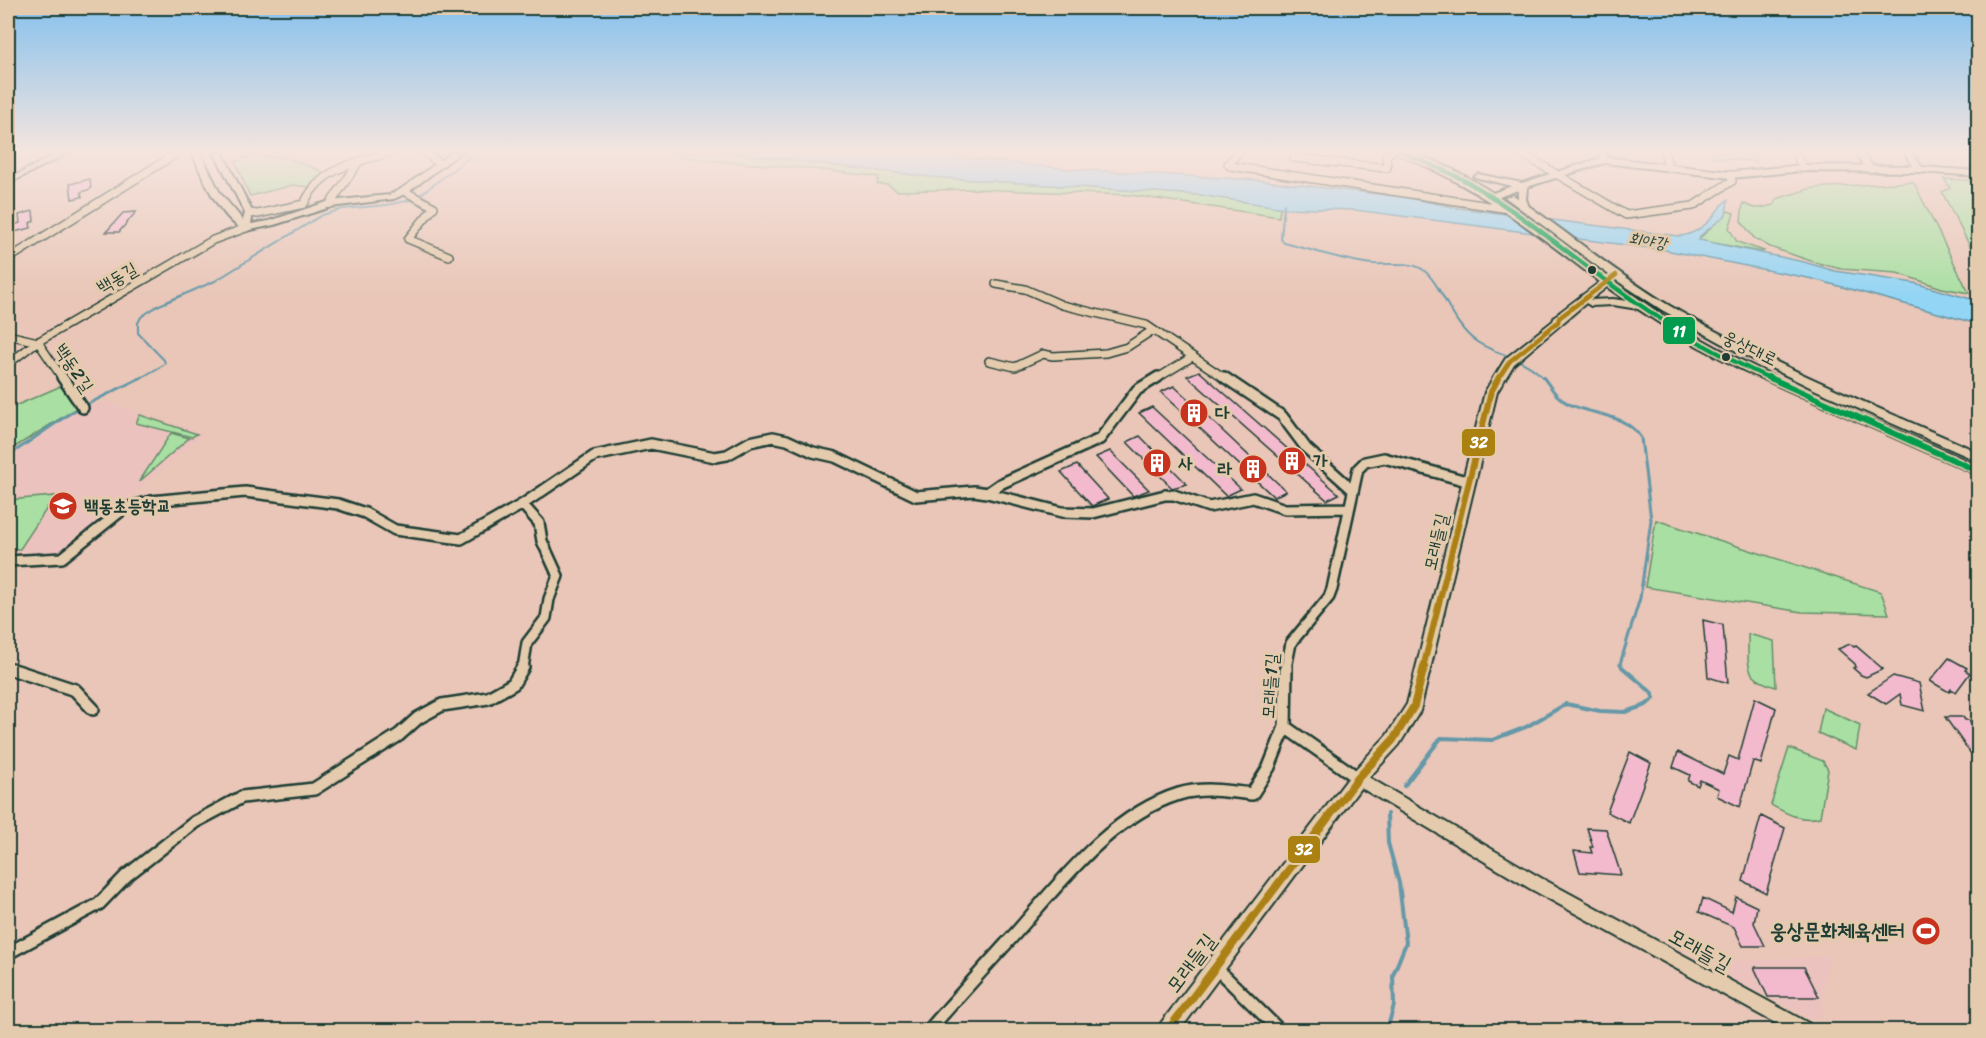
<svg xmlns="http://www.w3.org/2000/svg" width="1986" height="1038" viewBox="0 0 1986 1038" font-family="Sriracha,'Poor Story',sans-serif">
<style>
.built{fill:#ecc2be}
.green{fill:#a9dfa2;stroke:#648e6b;stroke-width:1.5}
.water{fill:#93d5f5;stroke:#6598a8;stroke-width:1.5}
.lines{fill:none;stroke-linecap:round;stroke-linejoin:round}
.stream-far2{stroke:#6598a8;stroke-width:2}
.stream-far1{stroke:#6598a8;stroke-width:3}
.stream{stroke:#6598a8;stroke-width:4}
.building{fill:#f3bace;stroke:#1f3d34;stroke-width:1.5}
.minor-far2-casing{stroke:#1f3d34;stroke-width:10}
.minor-far1-casing{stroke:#1f3d34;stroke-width:14}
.minor-casing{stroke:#1f3d34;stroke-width:16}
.tertiary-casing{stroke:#1f3d34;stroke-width:4}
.secondary-casing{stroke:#1f3d34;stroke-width:4}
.minor-far2{stroke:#e5cbad;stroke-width:7}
.minor-far1{stroke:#e5cbad;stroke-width:9}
.minor{stroke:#e5cbad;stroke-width:11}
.tertiary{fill:#e5cbad;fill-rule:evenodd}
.secondary{fill:#e5cbad;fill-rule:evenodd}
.bus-1-far1-casing{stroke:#e5cbad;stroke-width:8}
.bus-1-casing{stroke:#e5cbad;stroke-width:10}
.bus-2-far2-casing{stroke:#e5cbad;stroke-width:8}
.bus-2-far1-casing{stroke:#e5cbad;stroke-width:10}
.bus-2-casing{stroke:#e5cbad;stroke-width:12}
.bus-1-far1{stroke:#039c4e;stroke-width:4.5}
.bus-1{stroke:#039c4e;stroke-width:6}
.bus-2-far2{stroke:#ab8112;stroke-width:4.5}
.bus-2-far1{stroke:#ab8112;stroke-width:6}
.bus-2{stroke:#ab8112;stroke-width:8}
.bus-dot{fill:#1f3d34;stroke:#e5cbad;stroke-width:2}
.labels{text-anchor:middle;stroke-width:6;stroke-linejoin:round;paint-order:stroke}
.far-water-label{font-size:16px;font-style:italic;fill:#25453e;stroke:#e5cbad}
.street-label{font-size:18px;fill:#1f3d34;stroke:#e5cbad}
.poi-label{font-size:18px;font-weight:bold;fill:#1f3d34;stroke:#e5cbad;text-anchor:start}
.near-poi-label{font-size:21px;font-weight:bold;fill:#1f3d34;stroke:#e5cbad;text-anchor:end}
.near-street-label{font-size:21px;fill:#1f3d34;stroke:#e5cbad}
.line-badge{stroke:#e5cbad;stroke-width:2}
.badge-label{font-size:16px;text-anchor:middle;font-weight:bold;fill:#fff}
</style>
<rect width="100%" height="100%" fill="#e9c6b7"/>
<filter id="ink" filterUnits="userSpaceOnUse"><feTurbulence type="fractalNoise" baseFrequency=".0167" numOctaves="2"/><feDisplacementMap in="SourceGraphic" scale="12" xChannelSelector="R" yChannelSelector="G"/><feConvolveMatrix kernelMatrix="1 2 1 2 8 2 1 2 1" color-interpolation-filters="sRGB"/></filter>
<g filter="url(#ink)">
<!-- built -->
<path class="built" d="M106,402L204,434L64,552L8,556V459L75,411Z
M1828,956L1821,1017L1815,1020L1728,977L1732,961Z"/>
<!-- green -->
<path class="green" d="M670,152H722L931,177L1200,195L1280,207L1279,217L1130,195L973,189L897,191L888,185L877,184L879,177L805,168L701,160Z
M1710,152H1752L1756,162L1712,157Z
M253,155L288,158L321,171L323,175L309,187L293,185L250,196L235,162Z
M1944,179L1978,181V262L1942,192L1950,188Z
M1911,182L1914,183L1969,293L1942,288L1897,273L1841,269L1814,262L1770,247L1754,238L1741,221L1743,203C1758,211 1758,208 1774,205L1776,199L1812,188Z
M1728,211L1734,213L1729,228L1737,242L1764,251L1762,252L1698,240Z
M61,386L77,408L15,447L8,440V409Z
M140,415L197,434L192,437L136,423Z
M171,433L189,438L139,482Z
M55,496L20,549H8V500Z
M1656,520L1881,592L1889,614L1802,612L1645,587Z
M1748,634L1774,641L1776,687C1742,677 1749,666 1748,634Z
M1823,708L1860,725L1856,750L1818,733Z
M1789,748L1823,761L1828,770L1820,817C1801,822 1787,814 1771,805Z"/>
<!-- water -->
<path class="water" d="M722,152H938L962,158L1069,169L1257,180L1403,197L1458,208L1678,236C1691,236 1704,227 1712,218C1718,211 1720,204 1728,200L1726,215L1700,236L1699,240L1804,262L1835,271L1914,283L1978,301V324L1813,279L1665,250L1355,210L1285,208L1200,195L931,177Z"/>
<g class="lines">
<!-- stream-far2 -->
<path class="stream-far2" d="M1284,204L1281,239L1284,243C1313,250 1344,261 1373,264C1387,265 1410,261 1422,269C1442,283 1451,325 1477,342C1499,356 1527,358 1544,379
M139,379L165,364L164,360L138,333V323L141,317L157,306L215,281L322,215L343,209L387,205L415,199L476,152"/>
<!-- stream-far1 -->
<path class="stream-far1" d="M1543,377C1551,387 1557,399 1569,404C1594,416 1625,413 1641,438L1651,520L1640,598L1620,664L1623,668
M8,456L72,412L142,377"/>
<!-- stream -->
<path class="stream" d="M1404,786L1441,738L1492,740L1526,727L1566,704L1600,711L1625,712L1646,705L1654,698L1651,692L1622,667
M1387,814L1388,843L1399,883L1406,943L1393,975L1394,1005L1387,1030"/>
</g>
<!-- building -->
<path class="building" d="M90,179L91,189L81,192L82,197L72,199L70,184Z
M33,211L34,221L30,223L31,228L14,232V225L20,223L19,215Z
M136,212L119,232H106L123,213Z
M1199,371L1256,421L1339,494L1327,500L1187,376Z
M1174,386L1227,435L1286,491L1274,497L1161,392Z
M1152,407L1205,456L1241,489L1226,496L1139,413Z
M1140,436L1187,484L1172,488L1127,442Z
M1110,451L1149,490L1133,496L1096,457Z
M1077,465L1108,499L1092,506L1061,472Z
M1703,620L1723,625L1728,683L1708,677Z
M1850,644L1854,647L1856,646L1883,669L1866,677L1861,675L1853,668L1856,667L1855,664L1838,649Z
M1949,658L1967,668L1965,670L1970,673L1956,692L1951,689L1949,692L1930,681Z
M1893,676L1919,683L1925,711L1902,705L1900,694L1886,704L1868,693Z
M1755,698L1776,708L1761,764L1753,761L1740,807L1717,796L1719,789L1700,780L1698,786L1688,781L1690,775L1673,767L1678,752L1723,774L1729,756L1738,760Z
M1945,717H1963L1965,720H1969L1978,733V764Z
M1630,752L1651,763L1629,823L1607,812Z
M1761,816L1785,828L1766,893L1743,881Z
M1587,828L1606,829L1621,875L1580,872L1574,851L1592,853L1590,847H1593Z
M1736,897L1757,907L1754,923L1765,946H1743L1734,927L1699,912L1703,898L1732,912Z
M1754,967H1804L1819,997H1768Z"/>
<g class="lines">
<!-- minor-far2 casing -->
<g class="minor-far2-casing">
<path id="minor-far2" d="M424,152L439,163
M1239,152L1228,164L1230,166L1508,209
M1519,152L1626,215L1693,206L1732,181L1731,175
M1602,152L1604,160
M1664,152L1669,168
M1795,152L1803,168
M1859,152L1870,169
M1294,158L1387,168L1386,155L1391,152
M404,191L434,207L408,239L449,256
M330,204L358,163
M249,213L258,214L304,204C320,168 356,162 391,152
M8,259L179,152
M996,284L1025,289L1062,305L1146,325L1226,379
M8,335L38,342L63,379
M989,361L1015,367L1043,354L1053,356L1106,353L1127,347L1153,330
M8,364L34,344L213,240L246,228
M1156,379L1192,357"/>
</g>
<!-- minor-far1 casing -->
<g class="minor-far1-casing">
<path id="minor-far1" d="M62,377L83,408
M1224,377L1282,416L1306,448L1353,490
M987,493L1062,512L1093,513L1165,495H1174L1209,507L1253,498L1285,509L1349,508
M8,561L62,558L125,508L151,501L245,492L338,504L365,513L395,530L461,539L523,504L594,456L651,444L715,457L727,455L750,442L773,437L787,440L813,452L835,457L916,496L974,491L987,493L1000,484L1100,439L1137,390L1158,377
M523,668L527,643L546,618L549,599L558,576L542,541L539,523L523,505
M1286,668L1291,643L1329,597L1332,589L1358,469L1365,462L1384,458L1470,482"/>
</g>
<!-- minor casing -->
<g class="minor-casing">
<path id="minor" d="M8,668L75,690L93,709
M1285,727L1358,778
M8,953L99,904L126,876L195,822L242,797L314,789L399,735L418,718L442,705L488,698L513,684L523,667
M1215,967L1279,1030
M929,1030C957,998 986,966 1014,935C1060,883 1111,815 1179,794C1203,787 1228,791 1252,794L1269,767L1285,727L1286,667"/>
</g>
<!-- tertiary casing -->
<g class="tertiary-casing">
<path id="tertiary" d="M61,152H70L8,184V179Z
M192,152H200L220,193L243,220L245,213L214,152H222L253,213L251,224L269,221L330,201L389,195L401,189L452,152H461L407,193L394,199L331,207L274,225L246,231C220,220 202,177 192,152Z
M1904,152H1912L1922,167L1978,171V176L1919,172L1803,171L1731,178L1604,163L1527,187L1526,199L1529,207L1525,210L1522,209L1518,199V190L1496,198H1490V194L1512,186L1474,177L1478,174L1522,183L1604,157L1731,172L1803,165L1913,166Z
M1358,771L1541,878L1810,1024L1812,1030H1788L1529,888L1353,783L1351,778L1353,773Z"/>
</g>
<!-- secondary casing -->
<g class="secondary-casing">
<path id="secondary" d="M1398,152C1451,152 1563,243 1607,276L1609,275L1505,197L1513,195C1566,231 1615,273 1670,306C1768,363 1874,406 1978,452V461L1816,390L1738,352L1662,310L1616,280L1614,281C1640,300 1667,319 1694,335C1785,387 1884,423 1978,466V475L1743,370L1686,340L1638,309L1613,305L1591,306L1586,303L1514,364L1497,392L1420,711L1399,745L1364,783L1180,1030H1159L1161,1023L1352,773L1387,735L1407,704L1485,392L1506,358L1553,321L1555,316L1600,282C1534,231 1476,186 1399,154ZM1607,287L1627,301L1613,299L1590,300Z"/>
</g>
<!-- minor-far2 -->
<use href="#minor-far2" class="minor-far2"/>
<!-- minor-far1 -->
<use href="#minor-far1" class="minor-far1"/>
<!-- minor -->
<use href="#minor" class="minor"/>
<!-- tertiary -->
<use href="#tertiary" class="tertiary"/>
<!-- secondary -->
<use href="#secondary" class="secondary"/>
<!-- bus-1-far1 casing -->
<g class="bus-1-far1-casing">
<path id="bus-1-far1" d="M1402,152C1427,163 1453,173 1476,187C1534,222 1584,267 1640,305C1681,334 1725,358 1771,379"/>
</g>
<!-- bus-1 casing -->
<g class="bus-1-casing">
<path id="bus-1" d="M1768,377L1978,471"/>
</g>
<!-- bus-2-far2 casing -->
<g class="bus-2-far2-casing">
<path id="bus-2-far2" d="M1498,379L1510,361L1558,322L1559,318L1616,275"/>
</g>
<!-- bus-2-far1 casing -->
<g class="bus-2-far1-casing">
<path id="bus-2-far1" d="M1423,668L1491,392L1499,377"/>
</g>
<!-- bus-2 casing -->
<g class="bus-2-casing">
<path id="bus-2" d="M1168,1030L1358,778L1393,740L1414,706L1424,667"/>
</g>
<!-- bus-1-far1 -->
<use href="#bus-1-far1" class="bus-1-far1"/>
<!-- bus-1 -->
<use href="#bus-1" class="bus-1"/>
<!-- bus-2-far2 -->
<use href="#bus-2-far2" class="bus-2-far2"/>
<!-- bus-2-far1 -->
<use href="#bus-2-far1" class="bus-2-far1"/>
<!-- bus-2 -->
<use href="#bus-2" class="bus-2"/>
</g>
</g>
<!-- sky -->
<linearGradient id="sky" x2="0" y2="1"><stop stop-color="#86c1ed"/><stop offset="0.51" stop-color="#f5e5df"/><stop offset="1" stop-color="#f5e5df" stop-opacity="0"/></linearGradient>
<rect width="1986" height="297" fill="url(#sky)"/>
<!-- icons -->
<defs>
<g id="building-disc" transform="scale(1.5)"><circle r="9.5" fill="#c8321e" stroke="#e5cbad"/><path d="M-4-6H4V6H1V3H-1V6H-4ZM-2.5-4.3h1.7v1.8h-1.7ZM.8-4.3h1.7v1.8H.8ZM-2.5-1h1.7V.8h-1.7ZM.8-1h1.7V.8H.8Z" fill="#fff"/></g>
<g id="school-disc" transform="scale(1.5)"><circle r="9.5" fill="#c8321e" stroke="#e5cbad"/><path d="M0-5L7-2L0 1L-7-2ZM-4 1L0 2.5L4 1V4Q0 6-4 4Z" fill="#fff"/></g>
<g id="stadium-disc" transform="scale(1.5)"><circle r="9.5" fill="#c8321e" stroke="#e5cbad"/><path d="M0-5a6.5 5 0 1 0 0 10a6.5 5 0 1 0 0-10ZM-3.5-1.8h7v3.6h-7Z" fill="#fff"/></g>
</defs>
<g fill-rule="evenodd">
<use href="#building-disc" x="1194" y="413"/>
<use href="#building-disc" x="1292" y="461"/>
<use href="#building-disc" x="1157" y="463"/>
<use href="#building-disc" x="1253" y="469"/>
<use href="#school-disc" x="63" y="506"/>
<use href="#stadium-disc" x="1926" y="931"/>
</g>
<!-- markers -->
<g class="bus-dot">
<circle cx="1592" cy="270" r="5"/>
<circle cx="1726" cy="357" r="5"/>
</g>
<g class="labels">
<!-- far-water labels -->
<g class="far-water-label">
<text transform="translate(1648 240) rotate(9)" y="6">회야강</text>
</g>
<!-- street labels -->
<g class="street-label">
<text transform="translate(117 278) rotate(-30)" y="6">백동길</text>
<text transform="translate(1750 348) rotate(26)" y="6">웅상대로</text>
<text transform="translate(74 368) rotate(56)" y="6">백동2길</text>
<text transform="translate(1436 542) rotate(-77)" y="6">모래들길</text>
<text transform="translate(1270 686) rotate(-86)" y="6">모래들1길</text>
</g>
<!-- poi labels -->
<g class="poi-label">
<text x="1215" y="419">다</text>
<text x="1313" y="467">가</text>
<text x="1178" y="469">사</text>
<text x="1232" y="475" text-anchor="end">라</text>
<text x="84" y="512">백동초등학교</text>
</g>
<!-- near-poi labels -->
<g class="near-poi-label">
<text x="1905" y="938">웅상문화체육센터</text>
</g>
<!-- near-street labels -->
<g class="near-street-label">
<text transform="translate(1700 950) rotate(29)" y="7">모래들길</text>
<text transform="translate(1191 963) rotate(-53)" y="7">모래들길</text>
</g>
</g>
<g class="line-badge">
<rect x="1662" y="316" width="34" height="29" rx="6" fill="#039c4e"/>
<rect x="1461" y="428" width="35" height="29" rx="6" fill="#ab8112"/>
<rect x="1287" y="835" width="34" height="29" rx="6" fill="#ab8112"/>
</g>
<g class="badge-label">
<text x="1679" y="337">11</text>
<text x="1479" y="448">32</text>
<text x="1304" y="855">32</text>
</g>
<!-- margin -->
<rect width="1986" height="1038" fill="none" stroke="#e5cbad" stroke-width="30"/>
<rect x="15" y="15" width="1956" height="1008" fill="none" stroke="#1f3d34" stroke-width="2" filter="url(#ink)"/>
</svg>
